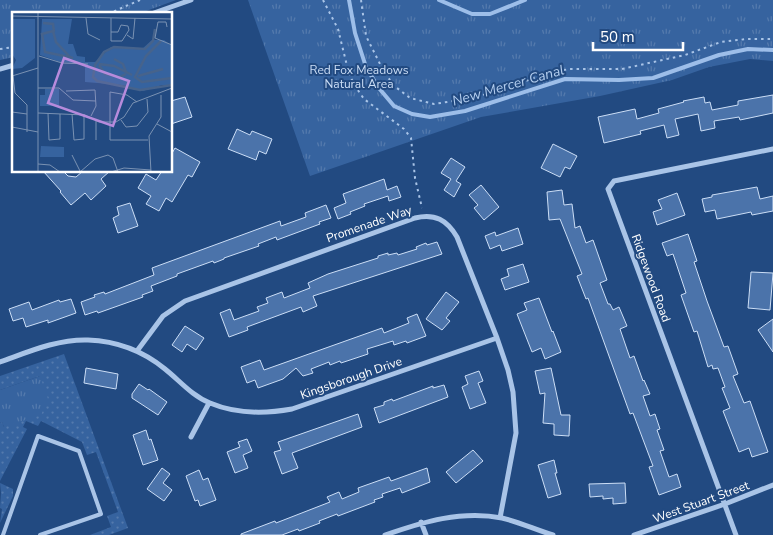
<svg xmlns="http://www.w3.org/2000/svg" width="773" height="535" viewBox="0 0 773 535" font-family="'Nunito Sans',sans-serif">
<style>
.grass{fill:url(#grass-dots)}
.park{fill:url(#park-tufts)}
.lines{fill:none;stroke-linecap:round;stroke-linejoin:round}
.stream{stroke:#9dbee9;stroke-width:4}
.building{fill:#4b73aa;stroke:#ccdef6}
.path{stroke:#a9c4e7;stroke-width:2;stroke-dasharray:2.5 4;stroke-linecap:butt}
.lane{stroke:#a9c4e7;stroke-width:4}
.street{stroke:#a9c4e7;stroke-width:5}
.labels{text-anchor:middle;stroke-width:4;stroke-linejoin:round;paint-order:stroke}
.park-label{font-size:12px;fill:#ccdef6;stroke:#224a81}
.street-label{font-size:12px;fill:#fff;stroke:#224a81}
.water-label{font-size:14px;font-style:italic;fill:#b4ceef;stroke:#224a81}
.inset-river{fill:none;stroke:#46638c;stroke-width:2.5}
.inset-road{fill:none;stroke:#7a92b3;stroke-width:1}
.view{fill:#b68bdc;fill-opacity:0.15;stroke:#b68bdc;stroke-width:2.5}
.inset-edge{fill:none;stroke:#fff;stroke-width:2.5}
</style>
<defs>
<pattern id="grass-dots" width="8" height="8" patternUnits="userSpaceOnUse" patternTransform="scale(1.25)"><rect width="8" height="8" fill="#36639f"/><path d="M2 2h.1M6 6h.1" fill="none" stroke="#547aad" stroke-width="1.8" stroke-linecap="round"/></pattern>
<pattern id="park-tufts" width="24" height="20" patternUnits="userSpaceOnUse" patternTransform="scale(1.25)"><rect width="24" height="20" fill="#36639f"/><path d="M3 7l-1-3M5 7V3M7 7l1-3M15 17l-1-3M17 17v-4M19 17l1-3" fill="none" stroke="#547aad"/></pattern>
</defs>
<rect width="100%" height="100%" fill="#224a81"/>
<!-- grass -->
<path class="grass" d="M64,354L128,528L109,535H90L111,527L107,516L118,512L96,452L87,455L82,442L41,421L38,426L26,421L23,427L27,429L0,481V423L2,422L4,427L40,376L0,390V376Z
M0,483L13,489V496L0,523L2,509L0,508L1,493Z"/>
<!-- park -->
<path class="park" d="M0,0H176L138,14H14V57L0,60Z
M248,0H773V61L750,59L709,67L672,80L600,96L481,117L310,176Z
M40,376L48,399L41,415L4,427L2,422L0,423V390Z"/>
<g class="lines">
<!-- stream -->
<path class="stream" d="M349,0L355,33L366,67L378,87L394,106L412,114L430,117L465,111L565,79L619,80L653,78L719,55L748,49L773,50
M439,0L472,14H490L525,0"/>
</g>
<!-- building -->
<path class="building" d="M773,95V113L740,120L739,117L714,121L715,128L701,131L698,114L675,119L679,135L667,138L664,125L640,131L641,134L604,143L598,117L635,109L637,119L659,113L658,109L684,102L683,101L704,97L705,103L710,102L712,110L738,105V101Z
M185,97L192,117L171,124V101Z
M237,129L250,135L252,131L272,139L266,154L259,151L256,160L228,149Z
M553,144L577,156L570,169L565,167L560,177L541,168Z
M175,148L200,162L192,177L188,175L172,202L166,198L159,211L146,204L151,196L138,188L146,174L156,180L162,171H171V155Z
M451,158L465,167L456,181L461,184L454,197L444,190L451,179L441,173Z
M43,171H63L68,176L76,177L83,171H110L101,179L106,186L91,200L85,193L71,205L60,192L61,191Z
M384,179L387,190L397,186L401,197L389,201L388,196L364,204L365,206L350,212L351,214L338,219L334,208L346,203L343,194Z
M481,185L499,207L484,220L474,208L478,205L469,195Z
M757,187L760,199L773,196V211L752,215L751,212L717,219L715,210L705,212L702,199L712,197V195Z
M562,190L564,205L572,204L575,228L580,226L586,243L593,240L607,280L600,283L608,304H610L613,310L619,307L627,326L620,329L630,358L634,356L643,381L644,380L650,394L643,396L650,416L655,414L660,429L657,430L664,450L660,451L669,477L677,474L681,487L659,495L649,467L653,466L633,413L630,414L588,298L586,299L577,276L582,274L560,219L549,220L547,192Z
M677,193L685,215L657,225L653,212L662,209L658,200Z
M130,203L138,226L118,233L113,218L119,215L117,207Z
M326,205L331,218L319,222L320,224L277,240L276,237L258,244L259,246L224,258V259L214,263L213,261L177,274V276L151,286L153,291L142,295L143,297L98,313L97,311L85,315L81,302L95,297L94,295L104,292L105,294L154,275L152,268L280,221L281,226L306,217L305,213Z
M518,228L523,244L502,251L500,245L490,249L485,236L495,232L496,236Z
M688,234L697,261L694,262L707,301L724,347L728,346L738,374L733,376L744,403L750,401L768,452L752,457L749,448L739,452L723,411L730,408L722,388L725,387L718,368L713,369L712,365L708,367L697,331L694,332L681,295L686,293L673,254L667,256L662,243Z
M437,242L442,254L313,296L317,306L303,312L301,307L247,327L248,330L229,337L220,313L230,309L234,320L259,311L257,307L268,303L266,298L282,292L284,298L310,288L308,283L328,274L378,258V256L388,253V255L397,253L398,255L417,249L416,247L426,243L427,245Z
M523,264L529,282L505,290L501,279L509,276L507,269Z
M751,272L773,273L770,310L748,308Z
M446,292L459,302L446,318L450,321L442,330L426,319Z
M539,298L552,332L553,331L561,352L545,359L541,348L532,352L517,314L527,310L524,303Z
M71,299L76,313L48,323V320L26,327L23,318L13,321L9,309L29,302L32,310L59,300L60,302Z
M417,314L426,336L407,343L406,341L394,345L393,341L367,349L368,354L341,363L340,361L330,365L329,362L311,369L313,373L303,376L296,368L283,379L258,388L255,380L247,383L241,367L260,360L264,370L382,328L384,333L409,323L407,318Z
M773,319V352L758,330Z
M185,326L204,338L196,350L187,344L182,352L172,345Z
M86,368L118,374L116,389L84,383Z
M551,368L561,415H570L569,436L554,435V424L543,423L545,393L540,394L535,371Z
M479,371L483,381L478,383L486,403L470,409L462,387L468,384L465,376Z
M139,384L148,390L149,389L167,402L158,415L132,398V394Z
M444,385L448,397L379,423L374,408L384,405V402L392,399L393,401L433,386V388Z
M358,414L362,427L292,453L298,468L282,474L274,452L281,450L278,442Z
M146,430L149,440L151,439L158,460L143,465L133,435Z
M247,439L252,451L243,455L248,468L235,473L227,452L240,447L238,442Z
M473,450L483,461L456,483L446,472Z
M554,460L557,473H555L561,494L548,498L538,465Z
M162,468L170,474L163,483L172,490L164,501L147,489Z
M427,468L430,482L402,493L400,488L382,494L383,497L374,500L375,502L338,516L337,514L319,521L320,523L299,531L298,529L282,535H241V534L275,521L276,523L330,502L327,497L339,492L342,499L359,492L358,488L389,477L391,481Z
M199,470L203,480L208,478L216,500L200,506L198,500L195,501L186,476Z
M625,483L626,503L613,504V498L603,499V496L590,497L589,484Z"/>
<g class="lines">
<!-- path -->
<path class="path" d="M323,0L338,29L349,74L355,86L364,99L404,129L411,138L415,178L422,208
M361,0L366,36L381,66L393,85L410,98L434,104L472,98L511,87L541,75L569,69H622L685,55L721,42L747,39H773
M108,14L140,0
M0,49L14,47"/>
<!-- lane -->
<path class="lane" d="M3,535L38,436L79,451L101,514L40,535"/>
<!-- street -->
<path class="street" d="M151,14L191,0
M0,69L14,65
M137,351L163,316L185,301L415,218C435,213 447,220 457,237L497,338L508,370L513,392L516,433L500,518
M0,362C28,352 57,339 88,340C116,341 143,351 165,369C179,380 192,396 210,403C236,414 264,414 292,409L497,338
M191,437L209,403
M421,522L426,535
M385,535C423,522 461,510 502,518C519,522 536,530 553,535
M634,535L725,504L773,485
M736,535L608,189L614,181L773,149"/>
</g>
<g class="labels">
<!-- park labels -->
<g class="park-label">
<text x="359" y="74">Red Fox Meadows<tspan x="359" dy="14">Natural Area</tspan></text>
</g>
<!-- street labels -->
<g class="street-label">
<text transform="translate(369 224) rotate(-19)" y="4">Promenade Way</text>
<text transform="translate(651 278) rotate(70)" y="4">Ridgewood Road</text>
<text transform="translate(351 378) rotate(-19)" y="4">Kingsborough Drive</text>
<text transform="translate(701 502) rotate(-20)" y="4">West Stuart Street</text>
</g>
<!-- water labels -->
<g class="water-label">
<text transform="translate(508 85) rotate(-16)" y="5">New Mercer Canal</text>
</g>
</g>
<!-- overview -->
<g transform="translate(12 12)">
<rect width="160" height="160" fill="#224a81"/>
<path d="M0,7H23V46L10,56L0,57L4,48L0,42ZM33,77H47V94H28V83H33ZM29,134L52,135V145H28Z" fill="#36639f"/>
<path d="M30,7H60L56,32H61L65,44L73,45V50H83L99,35L130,37L140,28H152L160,34V74L150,73L131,79L110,73L73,70V52L48,50L28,43Z" fill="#36639f"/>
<path class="inset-river" d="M31,11L41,12L42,20M143,17L141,29L133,37L102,35L92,40L83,53L81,65L85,69L128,78L160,73M149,29L134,44L123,65L130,70L160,66M58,45L44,30L41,19L30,22L33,40L61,46M102,47L111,52L114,60M87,52L102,54L120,63M87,53L93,62L108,65L114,62M126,64L151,57"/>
<path class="inset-road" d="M26,0V160M0,4L160,7M74,6L76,22L88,28M155,15L154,10H146L143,26L160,33M99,20H106L109,13L116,14L117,18L110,29H99V6M115,23L121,27L123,6M27,44L50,51L76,52M0,64L26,56M1,64L3,81L15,93V120M26,76H47L61,88L84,89M54,79L83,78L84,94L79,104M125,90L115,83L98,80V128H136M0,100L15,102M26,101L73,103L87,110H104L112,105L121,91L160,76M36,101L37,128L48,127V102M60,102L62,128L72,127V102M109,108L114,115L125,114L136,100L135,87M145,112L160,120M0,115L26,120M84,128V108M60,143L68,159M26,152L38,153L48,160M68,160L83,147L96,143L101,146L106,160M99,160L112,156L139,158M139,160L137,124L149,105V83"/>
<path class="view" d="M52,46L117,69L101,114L36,91Z"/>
<rect width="160" height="160" class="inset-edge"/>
</g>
<!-- scale -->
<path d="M593 42v8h90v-8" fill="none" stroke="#ffffff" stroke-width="2.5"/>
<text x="600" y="42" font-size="15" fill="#ffffff" stroke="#224a81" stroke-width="4" paint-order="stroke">50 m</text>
</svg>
